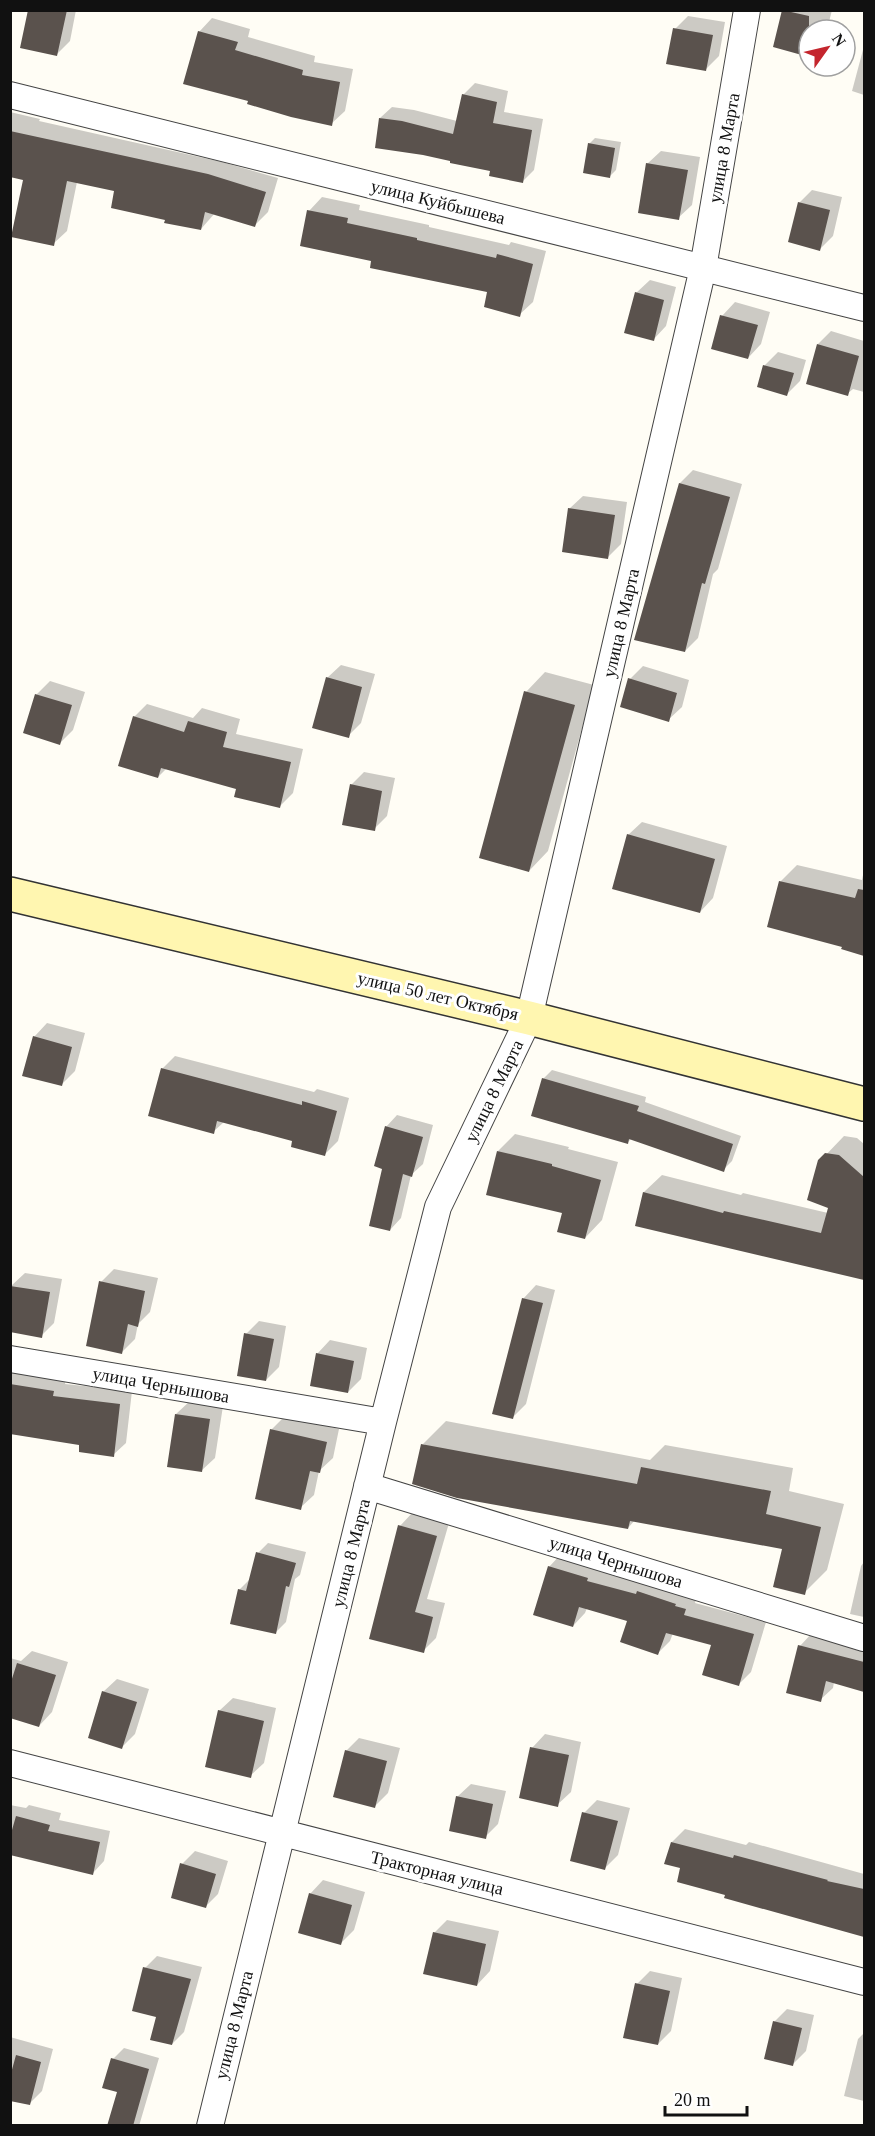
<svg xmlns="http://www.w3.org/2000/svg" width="875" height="2136" viewBox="0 0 875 2136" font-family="Georgia,serif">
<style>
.shadow{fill:#0003}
.building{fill:#5a524d}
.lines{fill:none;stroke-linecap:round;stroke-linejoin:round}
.minor-casing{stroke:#444;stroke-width:28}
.secondary-casing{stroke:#333;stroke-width:36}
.minor{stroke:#fff;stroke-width:26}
.secondary{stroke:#fff6b0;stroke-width:33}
.labels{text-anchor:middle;stroke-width:6;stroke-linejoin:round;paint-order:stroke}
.street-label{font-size:18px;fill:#111;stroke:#fff}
</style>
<rect width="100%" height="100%" fill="#fffdf5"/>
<!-- shadow -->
<path class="shadow" d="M30,10H76L70,41L56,55Z
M784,10H832L827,30H809V55Z
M688,16L725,22L719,56L706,69L675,29Z
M212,18L250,29L248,37L315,56L314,62L353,69L345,111L331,124L249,100L199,32Z
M864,46V95L852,91Z
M475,83L508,91L504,112L543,119L534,170L523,181L491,170L380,118L392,107L414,110L457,121L463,95Z
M10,112L40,119L39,121L222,162L278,178L268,212L255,225L215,213L201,229L167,219L116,190L77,182L67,231L53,244L25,178L10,175Z
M595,138L621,142L616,170L610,176L589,144Z
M661,151L700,157L692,205L678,218L647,164Z
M812,190L842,197L833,236L820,249L799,203Z
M322,197L360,205L359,210L429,225V227L509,245L511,242L546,251L533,302L519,315L489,291L373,260L309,211Z
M650,280L676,287L666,326L653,340L636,293Z
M735,302L770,312L761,344L748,358L722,316Z
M831,331L864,341V392L853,389L847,394L818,344Z
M778,352L806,360L800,381L787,394L759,386L765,365Z
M693,470L742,484L718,569L713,574L698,638L685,651L680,483Z
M583,496L627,502L621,544L608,557L569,509Z
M341,665L375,674L361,723L348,736L327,678Z
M643,666L689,680L682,707L668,720L630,679Z
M545,672L594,685L548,851L529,871L526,692Z
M50,681L85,692L73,730L60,743L36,695Z
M147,704L193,718L202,708L240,719L236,734L303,749L293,793L280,806L238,788L167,768L158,777L134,717Z
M364,772L395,778L387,816L374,829L351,785Z
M642,822L727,846L713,898L700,912L628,835Z
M797,865L862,880L864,870V954L843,948L844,946L780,882Z
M47,1023L85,1033L75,1071L61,1085L34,1037Z
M175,1056L314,1092L317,1089L349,1098L338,1141L325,1154L294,1140L224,1122L213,1132L162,1069Z
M552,1070L646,1097L645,1102L741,1136L732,1161L723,1170L632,1138L627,1143L543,1079Z
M397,1115L433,1125L423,1164L411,1175L401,1218L390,1230L384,1168L386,1127Z
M515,1134L569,1147L568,1149L618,1162L602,1220L585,1238L564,1212L498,1151Z
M844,1136L857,1138L864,1144V1278L637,1225L644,1192L662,1175L741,1195L743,1193L828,1213L830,1207L820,1161Z
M114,1269L158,1278L150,1312L138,1324L135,1339L122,1352L101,1282Z
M25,1273L62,1279L54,1323L41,1336L11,1286Z
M536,1285L555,1290L526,1404L512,1418L523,1299Z
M259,1321L286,1326L279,1367L266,1380L246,1334Z
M330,1340L367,1348L361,1379L348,1392L317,1354Z
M10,1370L66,1379L65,1384L132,1391L126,1443L113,1455L81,1444L10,1432Z
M190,1401L223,1406L215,1458L201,1471L176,1414Z
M285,1416L339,1429L333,1458L319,1471L314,1495L300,1508L271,1430Z
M446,1421L650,1460L665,1445L793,1468L789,1491L844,1504L827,1570L804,1593L784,1547L635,1520L628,1528L423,1444Z
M413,1512L449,1523L427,1599L445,1603L436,1638L423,1651L371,1638L400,1526Z
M268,1543L306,1552L300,1575L295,1579L286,1622L275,1633L239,1590L250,1579L258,1553Z
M561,1554L697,1596L695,1603L766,1622L751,1672L738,1685L713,1644L673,1633L670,1641L658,1653L629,1620L587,1608L585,1613L573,1626L549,1567Z
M864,1562V1617L850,1614L861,1566Z
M812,1633L864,1647V1690L834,1682L833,1688L820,1700L800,1646Z
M32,1651L68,1662L52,1712L39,1726L10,1717V1658L21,1661Z
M117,1679L149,1689L135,1734L122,1747L103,1692Z
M233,1698L276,1708L264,1763L250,1776L219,1711Z
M545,1734L581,1742L571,1792L557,1805L532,1748Z
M359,1738L400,1748L388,1793L375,1806L346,1751Z
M471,1784L506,1791L498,1824L485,1837L457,1797Z
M597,1800L630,1808L618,1855L605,1868L584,1813Z
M10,1805L26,1808L29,1805L61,1813L59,1820L110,1831L104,1861L93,1873L10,1853Z
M685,1829L746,1845L749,1842L864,1874V1935L841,1930L682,1867L672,1842Z
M195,1851L228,1861L218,1894L205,1907L182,1864Z
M323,1880L365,1892L354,1930L341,1943L310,1894Z
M447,1920L499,1931L490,1971L477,1985L434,1933Z
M157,1956L202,1967L184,2032L172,2044L158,2016L145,1968Z
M650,1971L682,1978L671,2031L658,2044L637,1984Z
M787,2009L814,2015L806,2051L793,2064L774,2022Z
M864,2033V2101L844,2096L858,2039Z
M10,2037L53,2049L42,2091L29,2104L10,2099Z
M124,2048L159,2058L139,2126H109L119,2091L113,2059Z"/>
<!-- building -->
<path class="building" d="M28,10H67L57,56L20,48Z
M782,10L809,16V57L773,47Z
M673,28L713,35L706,71L666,64Z
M198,31L238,42L235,50L303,70L302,75L340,82L332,126L291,117L247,104L248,101L183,84Z
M462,94L497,102L493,123L532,130L523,183L489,176L490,171L450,163V161L423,155L375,148L379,118L402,121L453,134Z
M10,131L208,174L266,192L255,227L205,212L201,230L164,223L165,220L111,208L114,191L67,181L54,246L11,237L23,180L10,177Z
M588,143L615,148L610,178L583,173Z
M646,163L688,170L679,220L638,213Z
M798,202L830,210L820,251L788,242Z
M307,210L348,218L347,223L417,238V240L496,258L497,254L533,264L520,317L484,307L487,292L370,268L371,261L300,246Z
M635,292L664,300L654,341L624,333Z
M720,315L758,325L748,359L711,349Z
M817,344L859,356L848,396L806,384Z
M763,365L794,373L787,396L757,387Z
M679,483L730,497L705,584L702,583L685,652L634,640Z
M568,508L615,515L608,559L562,552Z
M326,677L362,687L349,738L312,728Z
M628,678L677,693L669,722L620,707Z
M524,691L575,705L529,872L479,858Z
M35,694L72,705L60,745L23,733Z
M133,716L184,732L188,721L227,732L223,747L291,762L280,808L234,797L236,789L161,768L158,778L118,766Z
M350,784L382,791L375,831L342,825Z
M627,834L715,859L700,913L612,889Z
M779,881L855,898L858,889L864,890V956L841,949L842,947L767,927Z
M33,1036L72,1047L62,1086L22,1076Z
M161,1068L302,1105V1101L337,1111L325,1156L291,1147L292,1141L217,1121L214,1134L148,1116Z
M542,1078L639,1106L637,1111L733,1144L724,1172L629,1139L628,1144L531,1116Z
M385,1126L423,1137L412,1177L403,1174L390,1231L369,1226L382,1169L374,1166Z
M497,1151L552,1164V1166L601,1180L585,1239L557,1232L562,1213L486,1195Z
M825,1153L839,1155L864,1177V1280L635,1226L643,1192L723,1213L724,1211L821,1233L828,1208L807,1200L818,1160Z
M99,1281L145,1291L138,1327L128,1324L122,1354L86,1346Z
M10,1286L50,1292L42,1338L10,1332Z
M522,1298L543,1303L513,1419L492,1414Z
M244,1333L274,1339L266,1381L237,1376Z
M316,1353L354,1361L348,1393L310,1386Z
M10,1384L54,1391L53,1396L120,1404L114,1457L79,1452V1445L10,1434Z
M175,1414L210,1419L202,1472L167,1467Z
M270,1429L327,1442L320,1473L310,1471L301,1510L255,1499Z
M421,1444L637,1484L641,1467L771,1491L766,1514L821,1527L805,1595L773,1587L782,1549L630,1521L628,1529L457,1498L412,1484Z
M398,1525L437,1536L415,1612L433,1617L424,1653L369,1639Z
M256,1552L296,1563L289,1587L286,1586L276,1634L230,1624L238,1589L246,1591Z
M548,1566L588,1578L587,1581L636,1594L637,1591L676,1604L675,1606L686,1609L684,1615L754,1634L739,1686L702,1675L711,1645L666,1633L658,1655L620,1642L627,1621L579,1607L573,1627L533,1615Z
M798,1645L864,1662V1692L826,1681L821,1702L786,1693Z
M17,1663L56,1675L39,1727L10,1718V1685Z
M102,1691L137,1702L122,1749L88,1738Z
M218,1710L264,1721L251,1778L205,1767Z
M530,1747L569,1755L558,1807L519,1798Z
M345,1750L387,1761L375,1808L333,1797Z
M456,1796L493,1804L486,1839L449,1831Z
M582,1812L618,1821L605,1870L570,1861Z
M16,1816L50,1825L48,1831L100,1842L93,1875L10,1855V1837Z
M671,1842L733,1858L734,1855L828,1880L827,1881L864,1889V1937L724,1898L725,1895L677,1882L680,1868L664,1864Z
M180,1863L216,1874L206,1908L171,1898Z
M309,1893L352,1905L341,1945L298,1933Z
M433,1932L486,1944L477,1986L423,1974Z
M143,1967L191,1979L172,2045L150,2040L156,2017L132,2011Z
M635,1983L670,1991L658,2045L623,2038Z
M773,2021L802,2028L793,2066L764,2059Z
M16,2055L41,2062L30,2105L10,2101V2077Z
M111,2058L149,2069L133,2126H107L117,2092L102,2088Z"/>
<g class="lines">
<!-- minor casing -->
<g class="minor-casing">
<path id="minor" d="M10,95L864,308
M10,1359L383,1422
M367,1486L864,1638
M10,1763L864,1982
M210,2126L383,1422L438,1207L529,1018L703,268L747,10"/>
</g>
<!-- secondary casing -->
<g class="secondary-casing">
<path id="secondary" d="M10,894L529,1018L864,1104"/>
</g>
<!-- minor -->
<use href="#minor" class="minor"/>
<!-- secondary -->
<use href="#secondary" class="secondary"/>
</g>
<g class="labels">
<!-- street labels -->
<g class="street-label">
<text transform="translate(724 148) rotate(-80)" y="6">улица 8 Марта</text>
<text transform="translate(438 202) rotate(14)" y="6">улица Куйбышева</text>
<text transform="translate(621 623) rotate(-77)" y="6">улица 8 Марта</text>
<text transform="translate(438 996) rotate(13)" y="6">улица 50 лет Октября</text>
<text transform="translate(494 1091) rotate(-64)" y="6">улица 8 Марта</text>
<text transform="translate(161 1385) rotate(10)" y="6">улица Чернышова</text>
<text transform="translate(351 1553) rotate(-76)" y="6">улица 8 Марта</text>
<text transform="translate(616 1562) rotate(17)" y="6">улица Чернышова</text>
<text transform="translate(437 1873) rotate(14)" y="6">Тракторная улица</text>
<text transform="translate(234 2025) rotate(-76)" y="6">улица 8 Марта</text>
</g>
</g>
<!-- border -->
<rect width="875" height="2136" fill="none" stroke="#111111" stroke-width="24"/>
<!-- north arrow -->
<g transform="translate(827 48) rotate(56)"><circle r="28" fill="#ffffff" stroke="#a0a0a0" stroke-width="1.5"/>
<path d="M0-4.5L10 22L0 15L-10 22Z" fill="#c4262e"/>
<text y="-9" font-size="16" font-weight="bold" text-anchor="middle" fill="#111111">N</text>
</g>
<!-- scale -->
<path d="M665 2106v9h82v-9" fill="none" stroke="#111111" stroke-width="3"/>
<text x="674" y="2106" font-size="18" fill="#111111" stroke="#ffffff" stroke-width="4.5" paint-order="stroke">20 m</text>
</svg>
